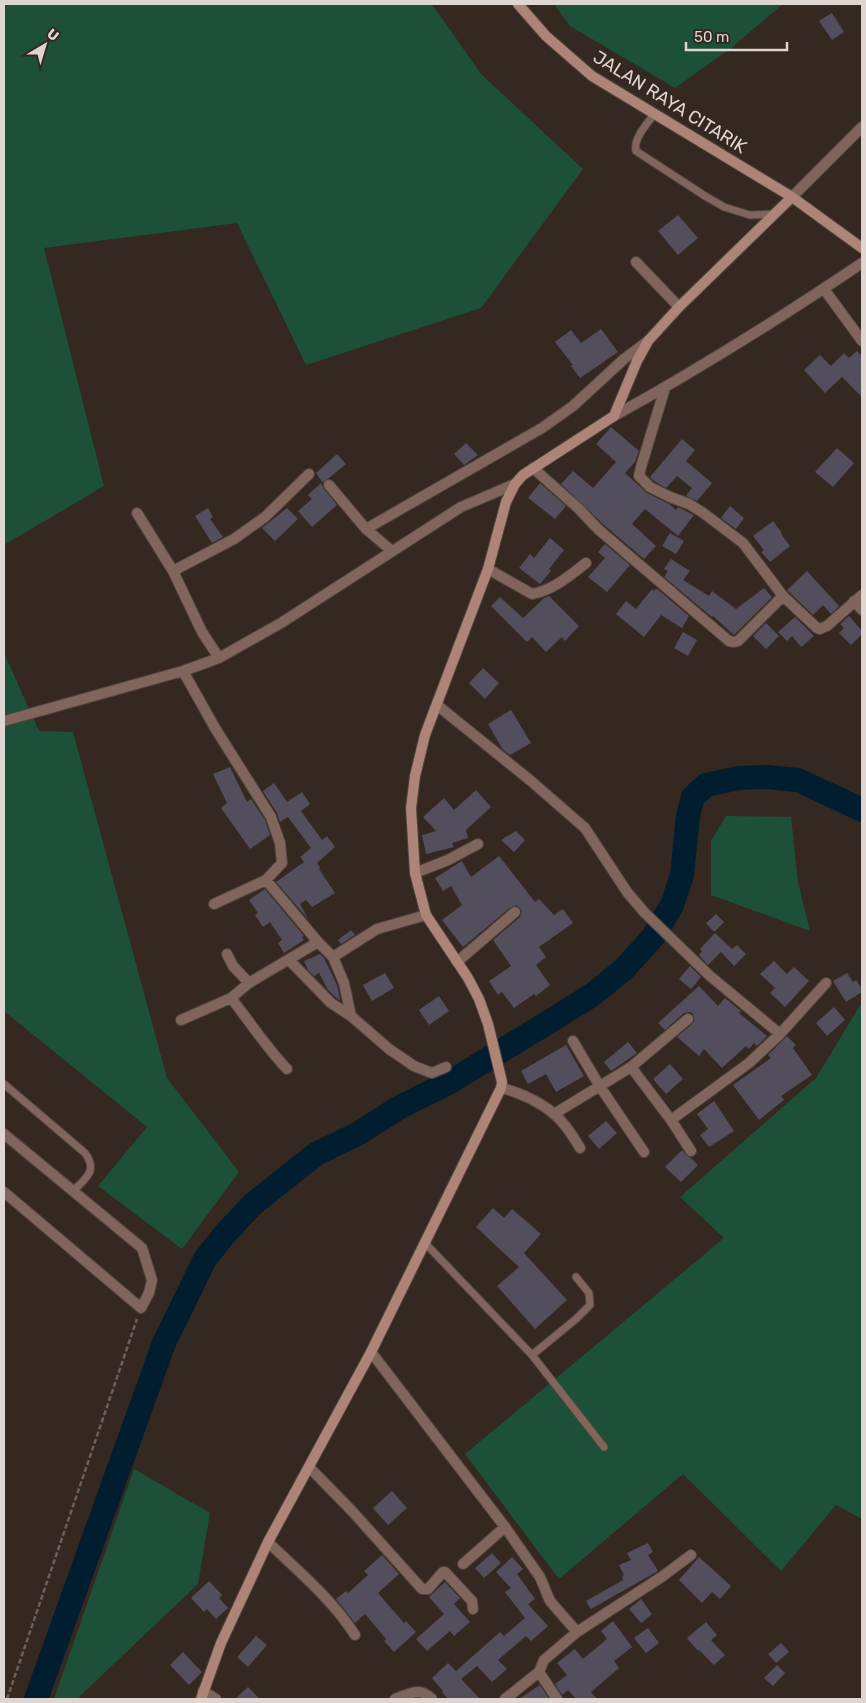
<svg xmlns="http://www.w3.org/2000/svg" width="866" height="1703" viewBox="0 0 866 1703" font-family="Rubik,sans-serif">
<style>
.green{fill:#1d5039}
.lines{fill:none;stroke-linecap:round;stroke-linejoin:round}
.river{stroke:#001e2f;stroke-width:24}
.building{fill:#534e5d}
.lane-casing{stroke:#50443c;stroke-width:9}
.street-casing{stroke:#50443c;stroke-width:12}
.secondary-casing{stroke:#50443c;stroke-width:12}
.path{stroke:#6c6059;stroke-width:2.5;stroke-dasharray:5 2.5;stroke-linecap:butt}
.lane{stroke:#7f655c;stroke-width:7}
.street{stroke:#7f655c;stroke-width:10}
.secondary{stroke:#ad8477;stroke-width:10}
.labels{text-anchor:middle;stroke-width:4;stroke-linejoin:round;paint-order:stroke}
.street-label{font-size:18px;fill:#dfd6d1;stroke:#352820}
</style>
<rect width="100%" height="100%" fill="#352820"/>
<!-- green -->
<path class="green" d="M4,4H432L481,74L583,169L481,308L306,365L237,223L44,248L104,486L4,545Z
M554,4H783L731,48L675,88L570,26Z
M4,653L39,731L73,732L167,1078L239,1172L182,1249L98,1186L147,1127L4,1011Z
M726,816L791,817L798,882L810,931L711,895V841Z
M862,1002V1519L836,1505L781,1571L683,1474L559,1579L465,1454L724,1238L680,1197L816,1078Z
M134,1469L210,1513L198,1584L79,1697L81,1699H54Z"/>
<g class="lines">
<!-- river -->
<path class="river" d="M36,1699L164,1343L205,1259L225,1234L253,1204L316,1154L359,1133L400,1107L450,1082L552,1020L592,995L624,969L653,937L672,905L682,875L688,816L693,797L706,785L739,778L766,777L798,780L862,810"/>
</g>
<!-- building -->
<path class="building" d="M832,13L844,32L832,40L819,21Z
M678,215L698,238L678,255L658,231Z
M601,329L618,352L580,378L571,366L573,365L555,342L571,330L581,343Z
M857,351L862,356V397L842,377L825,393L804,370L820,355L831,366L844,353L849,358Z
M611,427L639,451L635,462L625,473L647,493L669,504L676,510L678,507L694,515L678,536L645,509L632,524L656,546L644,559L604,525L561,484L573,471L593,488L616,462L596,444Z
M682,439L695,450L686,461L712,483L697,501L686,496L692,488L677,476L666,488L654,481L650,477Z
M466,443L478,455L464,465L454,454Z
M837,448L854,463L833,487L815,472Z
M337,454L346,464L323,483L316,473Z
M321,483L324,489L337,505L312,527L298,511L312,499L308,495Z
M540,483L566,506L555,519L528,498Z
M730,506L744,518L736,529L721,518Z
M208,508L213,517L210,519L223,537L212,543L195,516Z
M287,508L298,519L275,541L262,528Z
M773,521L782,533L781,534L790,546L770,562L761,552L764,550L753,536Z
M670,533L684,541L676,554L662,546Z
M550,538L564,550L549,569L551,571L540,584L519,568L530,554L534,558Z
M605,544L630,565L607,592L588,577L605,558L598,552Z
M671,559L690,571L683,580L709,596L712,591L736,609L764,588L772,597L734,635L713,616L712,617L664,577L668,571L664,569Z
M807,571L839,606L831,614L823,605L813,615L787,590Z
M656,588L689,616L682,628L661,615L644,637L616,614L626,601L636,609L652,589L654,591Z
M549,596L579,626L565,641L562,637L546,652L532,637L527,642L491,606L500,597L523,618L544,598Z
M849,616L862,631V634L851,645L839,633L844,628L840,624Z
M795,617L814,636L801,647L792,636L787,641L778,632Z
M766,623L779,636L766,649L753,636Z
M683,632L697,640L688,656L674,648Z
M483,668L499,683L485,699L469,683Z
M511,710L531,743L510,755L503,750L488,724Z
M230,767L247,802L251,799L265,820L270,835L250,849L221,808L227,803L213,774Z
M274,783L287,802L302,792L310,804L301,811L322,840L327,836L335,847L317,863L320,867L319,869L335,893L312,907L306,900L300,904L308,919L276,882L304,862L300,857L311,848L288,817L280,822L277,813L263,791Z
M476,790L491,807L466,830L468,838L452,843L454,847L426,854L422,835L436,831L423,817L444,798L454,810Z
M516,831L525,840L514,852L501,840Z
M499,856L535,902L539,899L554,915L563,909L573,923L539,947L546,957L536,965L550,985L536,996L534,994L514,1008L502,992L498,995L489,981L511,966L493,940L520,917L522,911L520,908L517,905L511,907L463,947L442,920L462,905L451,886L443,891L435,878L462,861L471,877Z
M265,889L304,936L302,937L304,940L284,953L278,943L282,940L270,922L263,927L255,915L258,913L249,900Z
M716,914L724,922L714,932L706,923Z
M351,930L355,935L341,944L338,940Z
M715,933L732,949L737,945L746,954L734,966L721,952L708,965L699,955L702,951L700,949Z
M320,954L324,958L337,985L340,999L339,1000L328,990L319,973L314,976L308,970L304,961Z
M774,961L787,974L794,967L809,981L785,1007L770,993L775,988L760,974Z
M690,966L701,977L691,989L679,979Z
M385,973L394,988L372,1001L363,985Z
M847,973L853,982L856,980L862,989V992L846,1002L833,981Z
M699,986L718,1006L725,998L741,1011L739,1013L767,1036L757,1046L754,1043L749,1049L746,1046L722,1068L704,1049L699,1056L677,1037L694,1022L693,1014L690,1012L684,1013L665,1030L658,1023Z
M439,996L449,1011L429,1025L419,1010Z
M834,1007L845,1020L827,1036L816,1023Z
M787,1036L796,1045L793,1048L812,1075L781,1096L784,1100L759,1120L733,1085L771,1058L768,1055Z
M628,1042L637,1053L611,1071L604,1062Z
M566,1045L584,1076L556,1092L546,1074L528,1084L521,1071Z
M670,1064L683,1079L666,1094L653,1079Z
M714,1101L734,1131L709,1147L700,1135L708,1129L697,1114Z
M606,1121L617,1133L599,1149L588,1136Z
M682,1150L686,1155L691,1158L698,1165L681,1182L665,1167Z
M493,1208L504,1218L512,1209L541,1234L524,1253L567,1300L535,1329L497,1286L519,1267L476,1227Z
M392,1491L407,1508L388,1525L373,1508Z
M648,1543L653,1552L648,1555L658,1571L591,1609L586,1601L623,1580L622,1576L624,1575L619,1565L631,1560L627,1553Z
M492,1553L501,1563L484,1578L475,1568Z
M382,1555L399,1574L378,1593L404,1623L406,1621L416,1632L394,1652L384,1641L386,1639L365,1614L355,1623L336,1599L346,1591L348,1593L368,1575L364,1571Z
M512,1557L523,1569L517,1574L535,1599L528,1604L548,1626L531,1641L526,1636L498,1660L507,1669L492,1682L477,1666L461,1679L480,1699H448L442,1692L443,1691L432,1678L448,1663L456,1671L500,1632L504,1636L525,1618L505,1592L511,1588L496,1572Z
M699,1557L731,1586L720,1599L712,1592L702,1603L679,1580Z
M209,1581L222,1595L219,1598L228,1608L216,1619L207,1609L204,1612L191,1598Z
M445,1582L460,1598L454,1604L470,1622L454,1636L450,1631L427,1651L416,1639L444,1614L429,1597Z
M641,1599L652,1614L641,1623L629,1609Z
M613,1621L632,1647L614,1661L619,1668L591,1692L597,1699H576L568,1690L562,1695L555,1684L567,1675L557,1663L575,1649L583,1659L607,1639L601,1631Z
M706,1622L717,1635L711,1640L725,1655L714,1665L699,1650L698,1651L687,1638Z
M648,1628L659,1643L646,1653L634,1638Z
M256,1636L267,1645L248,1667L237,1657Z
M781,1643L789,1652L776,1663L768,1654Z
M183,1652L202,1672L189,1685L170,1665Z
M777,1665L785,1673L773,1686L764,1678Z
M540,1685L549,1699H519Z
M248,1687L260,1699H235Z"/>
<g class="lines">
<!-- lane casing -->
<g class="lane-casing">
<path id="lane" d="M655,113C648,123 633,138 636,151L705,196L724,207L750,215L773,214
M4,1084L85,1153C98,1171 86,1178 73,1191
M425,1243L532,1355L604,1447
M532,1355L576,1319L590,1305L589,1293L576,1277"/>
</g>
<!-- street casing -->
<g class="street-casing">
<path id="street" d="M792,197L862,127
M636,262L679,307
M824,289L862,341
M665,388L641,467L639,476L650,487L670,497L689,504L702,512L743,543L783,596L817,628L820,629L827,626L862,595
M614,416C699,369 782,317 862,263
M533,468L578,508L599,530L729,641L734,642L738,641L783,596
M329,485L366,529L392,551
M137,513L173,571L202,632L219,658
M366,529L542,428L573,406L624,359L648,341
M488,569L532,594C553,590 568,577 586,563
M173,571L234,539L265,517L309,474
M854,601L862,610
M183,671L215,728L271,817L280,843L282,863L266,880L214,904
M437,705L531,781L585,828L627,892L644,912L710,976L780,1034
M4,721L183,671L219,658L281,623L461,507L515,484
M415,873L448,860L478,844
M266,880L318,942L333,957L344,983L351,1016L389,1049L414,1066L432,1073L446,1067
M227,954L233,966L249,983
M333,957L377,929L426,915
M289,960L331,1003L351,1016
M457,962L515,912
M231,998C250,1022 266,1047 287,1069
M181,1020L231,998L249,983L318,942
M573,1041L599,1085L644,1152
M631,1067L671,1120L691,1151
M501,1088C517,1091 542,1103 554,1114C565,1123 573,1136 580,1148
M554,1114L631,1067L688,1019
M671,1120L749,1063L780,1034L826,983
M4,1134L142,1248L152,1280L149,1293L141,1308L4,1192
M371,1352L505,1527L540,1577L550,1601L577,1632
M309,1467L352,1511L422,1589H428L443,1572H445L472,1601L473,1609
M268,1542C299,1572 332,1599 355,1635
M463,1564L505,1527
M539,1672L557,1699
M203,1691L216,1699
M395,1699C410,1694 419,1686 432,1699
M505,1699L539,1672L544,1660L577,1632L663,1576L691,1555"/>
</g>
<!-- secondary casing -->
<g class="secondary-casing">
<path id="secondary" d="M518,4L546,36L592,76L792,197L862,248
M201,1699L221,1643L268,1542L371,1352L501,1088L502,1082L488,1024L479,999L468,978L426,915L415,873L411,808L415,776L425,735L488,569L506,502L515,484L523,475L614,416L637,361L648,341L679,307L792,197"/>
</g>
<!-- path -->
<path class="path" d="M7,1699L137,1319"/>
<!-- lane -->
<use href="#lane" class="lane"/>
<!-- street -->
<use href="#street" class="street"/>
<!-- secondary -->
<use href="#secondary" class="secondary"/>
</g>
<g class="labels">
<!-- street labels -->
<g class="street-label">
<text transform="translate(670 102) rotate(32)" y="6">JALAN RAYA CITARIK</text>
</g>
</g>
<!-- border -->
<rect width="866" height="1703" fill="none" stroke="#dfd6d1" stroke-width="10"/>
<!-- north arrow -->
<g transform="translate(45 45) rotate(38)" stroke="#352820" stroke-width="4" paint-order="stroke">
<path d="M0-4L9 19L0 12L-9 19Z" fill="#dfd6d1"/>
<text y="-8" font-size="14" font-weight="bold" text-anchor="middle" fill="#dfd6d1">U</text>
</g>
<!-- scale -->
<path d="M686 42v8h101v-8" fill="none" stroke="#dfd6d1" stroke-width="2.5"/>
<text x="694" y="42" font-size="15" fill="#dfd6d1" stroke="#352820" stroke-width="4" paint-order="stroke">50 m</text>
</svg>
